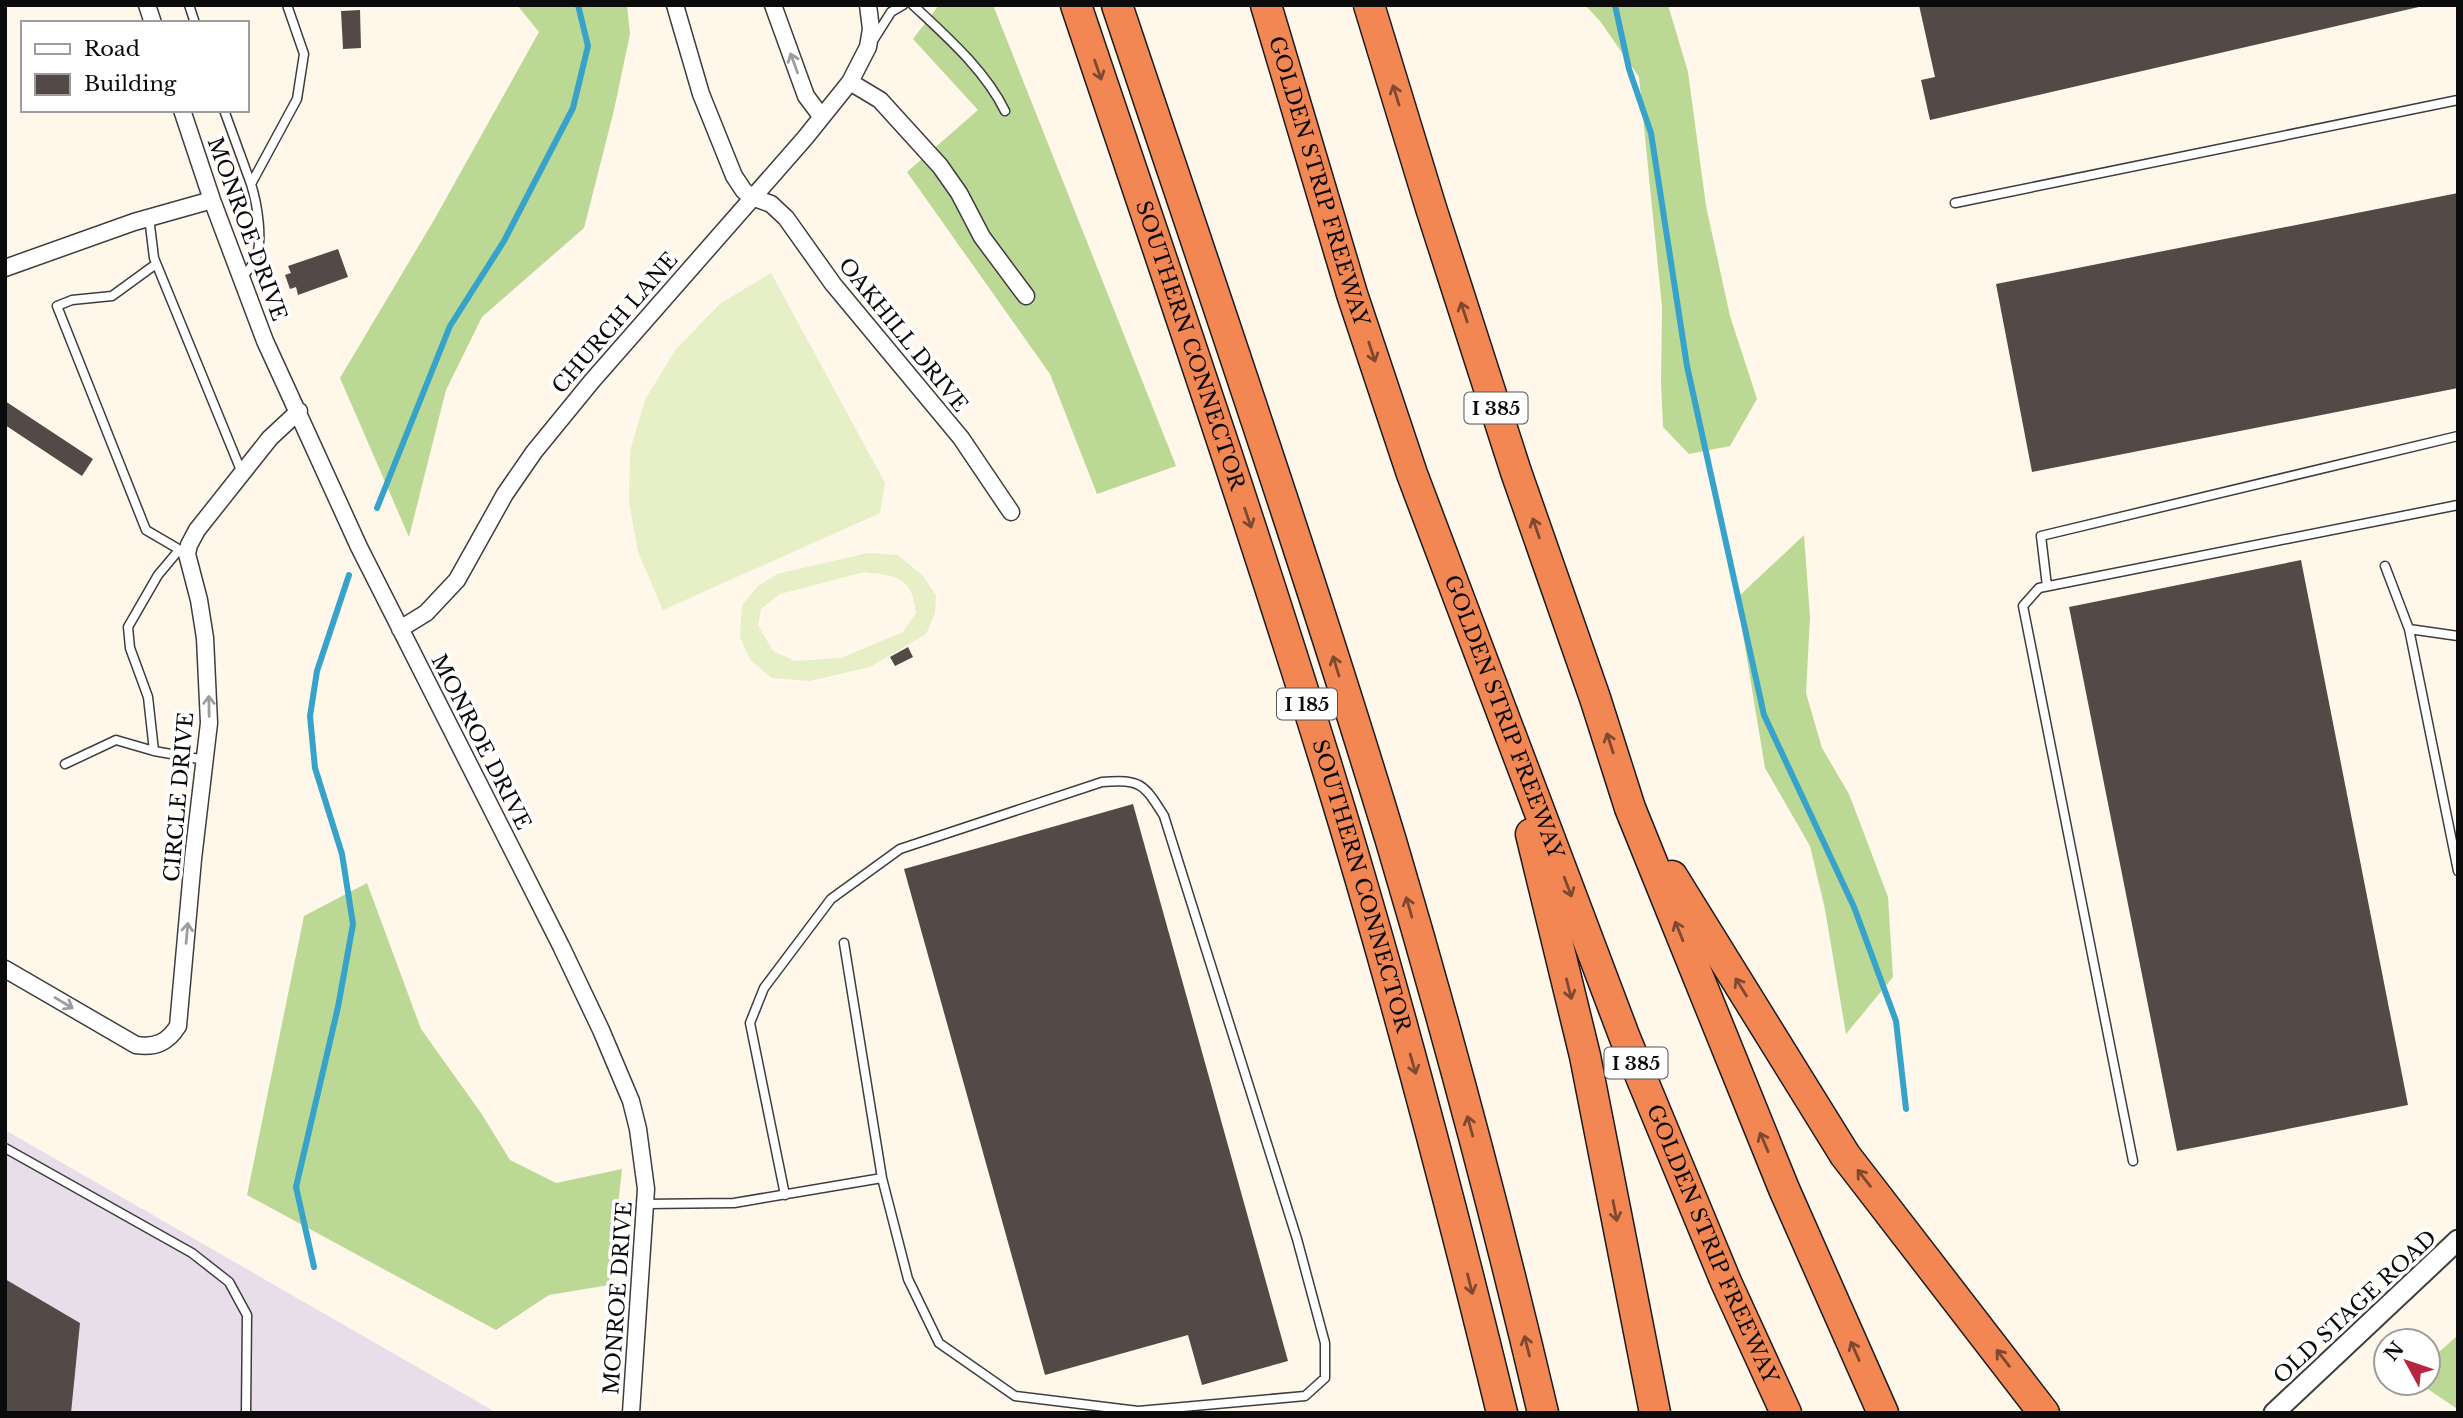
<svg xmlns="http://www.w3.org/2000/svg" width="2463" height="1418" viewBox="0 0 2463 1418" font-family="'Libre Baskerville',serif">
<style>
.industrial{fill:#e7deea}
.forest{fill:#bbd894}
.pitch{fill:#e6efc6;fill-rule:evenodd}
.lines{fill:none;stroke-linecap:round;stroke-linejoin:round}
.stream{stroke:#37a3ca;stroke-width:6}
.building{fill:#534a47}
.service-casing{stroke:#3e3e3e;stroke-width:11}
.minor-casing{stroke:#3e3e3e;stroke-width:19}
.tertiary-casing{stroke:#3e3e3e;stroke-width:23}
.motorway-casing{stroke:#1c1c1c;stroke-width:33}
.service{stroke:#fff;stroke-width:8}
.minor{stroke:#fff;stroke-width:16}
.tertiary{stroke:#fff;stroke-width:19}
.motorway{stroke:#f28754;stroke-width:30}
.oneway{stroke:#9d9d9d}
.oneway2{stroke:#7e4930}
.labels{text-anchor:middle;stroke-width:7;stroke-linejoin:round;paint-order:stroke}
.shield{fill:#fff;stroke:#545454;stroke-width:2}
.shield-label{font-size:19px;font-weight:bold;fill:#0b0b0b}
.street-label{font-size:21px;fill:#0b0b0b;stroke:#fff}
</style>
<rect width="100%" height="100%" fill="#fff7e9"/>
<!-- industrial -->
<path class="industrial" d="M5,1130L497,1413H5Z"/>
<!-- forest -->
<path class="forest" d="M517,5H627L630,34L614,110L584,228L482,317L446,390L409,537L340,378L434,220L539,32Z
M939,5H993L1176,466L1097,494L1050,374L907,172L978,110L913,39Z
M1585,5H1668L1688,72L1706,206L1730,316L1757,399L1730,446L1689,454L1663,427L1661,383L1662,307L1639,77L1600,21Z
M1804,535L1810,617L1806,693L1822,748L1849,794L1888,897L1893,977L1846,1034L1825,909L1810,846L1765,768L1737,598Z
M367,883L421,1029L481,1113L510,1160L556,1183L622,1169L609,1285L549,1295L496,1330L247,1195L304,916Z
M2458,1335V1408H2456L2419,1383H2428V1362Z"/>
<!-- pitch -->
<path class="pitch" d="M771,273L885,483L880,513L663,610L638,552L629,502L630,451L645,400L676,349L721,303Z
M868,553L898,555L923,576L936,595L935,613L926,634L870,667L810,681L772,678L750,660L740,637L742,605L758,586L777,574ZM864,572C897,576 912,576 916,613L903,632L841,658L795,661L773,651L758,625L761,609L780,594Z"/>
<g class="lines">
<!-- stream -->
<path class="stream" d="M1615,5L1629,69L1651,133L1687,366L1764,715L1854,907L1896,1021L1906,1109
M377,508L450,326L504,241L573,108L588,46L578,5
M314,1267L296,1187L338,1007L353,924L342,854L315,768L310,716L317,671L349,575"/>
</g>
<!-- building -->
<path class="building" d="M1919,5H2423V6L1930,120L1921,80L1935,77Z
M360,10L361,48L343,49L341,11Z
M2458,193V388L2032,472L1996,284Z
M338,249L348,277L298,295L296,287L290,289L285,275L291,273L288,266Z
M5,401L93,459L82,476L5,425Z
M2301,560L2408,1105L2177,1151L2069,607Z
M908,647L913,657L895,666L890,657Z
M1133,804L1288,1361L1202,1385L1188,1335L1045,1375L904,869Z
M5,1279L80,1323L71,1413H5Z"/>
<g class="lines">
<!-- service casing -->
<g class="service-casing">
<path id="service" d="M189,5L195,23
M913,5C946,36 985,70 1005,111
M874,39L891,12L903,5
M224,110L251,184L297,99L304,54L287,5
M1955,203L2458,100
M149,217L154,258L242,473
M156,264L112,296L72,300L57,306L146,530L187,554
M242,278C246,272 252,267 255,260C264,242 257,203 251,184
M2385,566L2409,629L2458,871
M2047,586L2041,536L2458,436
M2409,629L2458,636
M154,751L148,697L130,648L128,627L158,575L179,550
M65,764L116,740L154,751L205,760
M5,1148L192,1253L229,1282L247,1315L246,1413
M2133,1161L2023,606L2039,588L2458,505
M785,1195L750,1023L764,988L831,899L900,849L1102,782C1141,779 1144,784 1164,816L1297,1239L1325,1343V1378L1305,1396L1138,1411L1015,1396L939,1343L908,1279L882,1178L844,943
M645,1204L734,1203L882,1178"/>
</g>
<!-- minor casing -->
<g class="minor-casing">
<path id="minor" d="M147,5L153,23
M675,5L701,94L734,176L744,191L752,197L771,204L786,218L833,284L961,438L1011,512
M773,5L806,96L821,116
M850,82L880,100L940,166L959,193L982,237L1026,296
M182,110L212,200L265,341L287,389L359,547L561,946L601,1030L631,1101L638,1129L646,1189L631,1413
M5,268L134,222L212,200
M400,629L426,613L457,580L505,494L534,452L592,381L805,138L850,82L868,47L871,29L868,5
M5,969L136,1045C156,1048 168,1042 178,1026L193,859L209,723L205,638L199,600L187,554L189,545L197,530L270,438L299,411"/>
</g>
<!-- tertiary casing -->
<g class="tertiary-casing">
<path id="tertiary" d="M2274,1413L2458,1240"/>
</g>
<!-- motorway casing -->
<g class="motorway-casing">
<g id="motorway">
<path id="s1" d="M1076,5C1161,258 1247,509 1326,764C1392,978 1449,1195 1502,1413"/>
<path d="M1117,5C1210,283 1306,561 1391,841C1447,1030 1498,1221 1543,1413"/>
<path id="s2" d="M1266,5L1352,294L1412,474L1625,1038L1726,1282L1786,1413"/>
<path d="M1369,5L1431,208L1516,472L1595,698L1630,808L1784,1189L1883,1413"/>
<path d="M1531,834L1585,1056L1655,1413"/>
<path d="M1672,876L1845,1155L2044,1413"/>
</g>
</g>
<!-- service -->
<use href="#service" class="service"/>
<!-- minor -->
<use href="#minor" class="minor"/>
<!-- tertiary -->
<use href="#tertiary" class="tertiary"/>
<!-- motorway -->
<use href="#motorway" class="motorway"/>
</g>
<!-- one-way arrows -->
<defs><path id="oneway-shaft" d="M-6 0H5M1.5-3L5.5 0L1.5 3" fill="none" stroke-width="1.6" stroke-linecap="round" stroke-linejoin="round" transform="scale(1.75)"/></defs>
<g class="oneway">
<use href="#oneway-shaft" transform="translate(794 63) rotate(-110)"/>
<use href="#oneway-shaft" transform="translate(209 706) rotate(-91)"/>
<use href="#oneway-shaft" transform="translate(187 933) rotate(-85)"/>
<use href="#oneway-shaft" transform="translate(64 1003) rotate(31)"/>
</g>
<g class="oneway2">
<use href="#oneway-shaft" transform="translate(1098 70) rotate(71)"/>
<use href="#oneway-shaft" transform="translate(1396 95) rotate(-107)"/>
<use href="#oneway-shaft" transform="translate(1464 312) rotate(-108)"/>
<use href="#oneway-shaft" transform="translate(1372 352) rotate(72)"/>
<use href="#oneway-shaft" transform="translate(1248 518) rotate(71)"/>
<use href="#oneway-shaft" transform="translate(1536 528) rotate(-109)"/>
<use href="#oneway-shaft" transform="translate(1336 666) rotate(-107)"/>
<use href="#oneway-shaft" transform="translate(1610 743) rotate(-108)"/>
<use href="#oneway-shaft" transform="translate(1568 887) rotate(69)"/>
<use href="#oneway-shaft" transform="translate(1409 907) rotate(-106)"/>
<use href="#oneway-shaft" transform="translate(1679 931) rotate(-112)"/>
<use href="#oneway-shaft" transform="translate(1741 987) rotate(-122)"/>
<use href="#oneway-shaft" transform="translate(1569 989) rotate(76)"/>
<use href="#oneway-shaft" transform="translate(1413 1064) rotate(74)"/>
<use href="#oneway-shaft" transform="translate(1470 1126) rotate(-105)"/>
<use href="#oneway-shaft" transform="translate(1764 1142) rotate(-113)"/>
<use href="#oneway-shaft" transform="translate(1864 1178) rotate(-128)"/>
<use href="#oneway-shaft" transform="translate(1615 1211) rotate(79)"/>
<use href="#oneway-shaft" transform="translate(1470 1284) rotate(76)"/>
<use href="#oneway-shaft" transform="translate(1527 1346) rotate(-104)"/>
<use href="#oneway-shaft" transform="translate(1855 1351) rotate(-114)"/>
<use href="#oneway-shaft" transform="translate(2003 1358) rotate(-128)"/>
</g>
<g class="labels">
<!-- shield labels -->
<g class="shield">
<rect x="1464.5" y="392.5" width="63" height="31" rx="5"/>
<rect x="1277" y="688.5" width="60" height="31" rx="5"/>
<rect x="1604.5" y="1047.5" width="63" height="31" rx="5"/>
</g>
<g class="shield-label">
<text x="1496" y="415">I 385</text>
<text x="1307" y="711">I 185</text>
<text x="1636" y="1070">I 385</text>
</g>
<!-- street labels -->
<g class="street-label">
<text dy="7" stroke="none"><textPath href="#s2" startOffset="184">GOLDEN STRIP FREEWAY</textPath></text>
<text transform="translate(247 229) rotate(70)" y="7">MONROE DRIVE</text>
<text transform="translate(615 323) rotate(-49)" y="7">CHURCH LANE</text>
<text transform="translate(903 335) rotate(51)" y="7">OAKHILL DRIVE</text>
<text dy="7" stroke="none"><textPath href="#s1" startOffset="359">SOUTHERN CONNECTOR</textPath></text>
<text dy="7" stroke="none"><textPath href="#s2" startOffset="751">GOLDEN STRIP FREEWAY</textPath></text>
<text transform="translate(481 742) rotate(63)" y="7">MONROE DRIVE</text>
<text transform="translate(179 797) rotate(-85)" y="7">CIRCLE DRIVE</text>
<text dy="7" stroke="none"><textPath href="#s1" startOffset="926">SOUTHERN CONNECTOR</textPath></text>
<text dy="7" stroke="none"><textPath href="#s2" startOffset="1318">GOLDEN STRIP FREEWAY</textPath></text>
<text transform="translate(618 1298) rotate(-86)" y="7">MONROE DRIVE</text>
<text transform="translate(2355 1307) rotate(-43)" y="7">OLD STAGE ROAD</text>
</g>
</g>
<!-- border -->
<rect width="2463" height="1418" fill="none" stroke="#0b0b0b" stroke-width="14"/>
<!-- legend -->
<rect x="21" y="21" width="228" height="91" fill="#ffffff" stroke="#9d9d9d" stroke-width="2"/>
<rect x="35" y="44" width="35" height="10" fill="#ffffff" stroke="#9d9d9d" stroke-width="2"/>
<text x="84" y="56" font-size="21" fill="#0b0b0b">Road</text>
<rect x="35" y="74" width="35" height="21" fill="#534a47" stroke="#9d9d9d" stroke-width="2"/>
<text x="84" y="91" font-size="21" fill="#0b0b0b">Building</text>
<!-- north arrow -->
<g transform="translate(2407 1362) rotate(310)"><circle r="33" fill="#ffffff" stroke="#9d9d9d" stroke-width="2"/>
<path d="M0-5L12 26L0 18L-12 26Z" fill="#b72641"/>
<text y="-10" font-size="19" font-weight="bold" text-anchor="middle" fill="#0b0b0b">N</text>
</g>
</svg>
